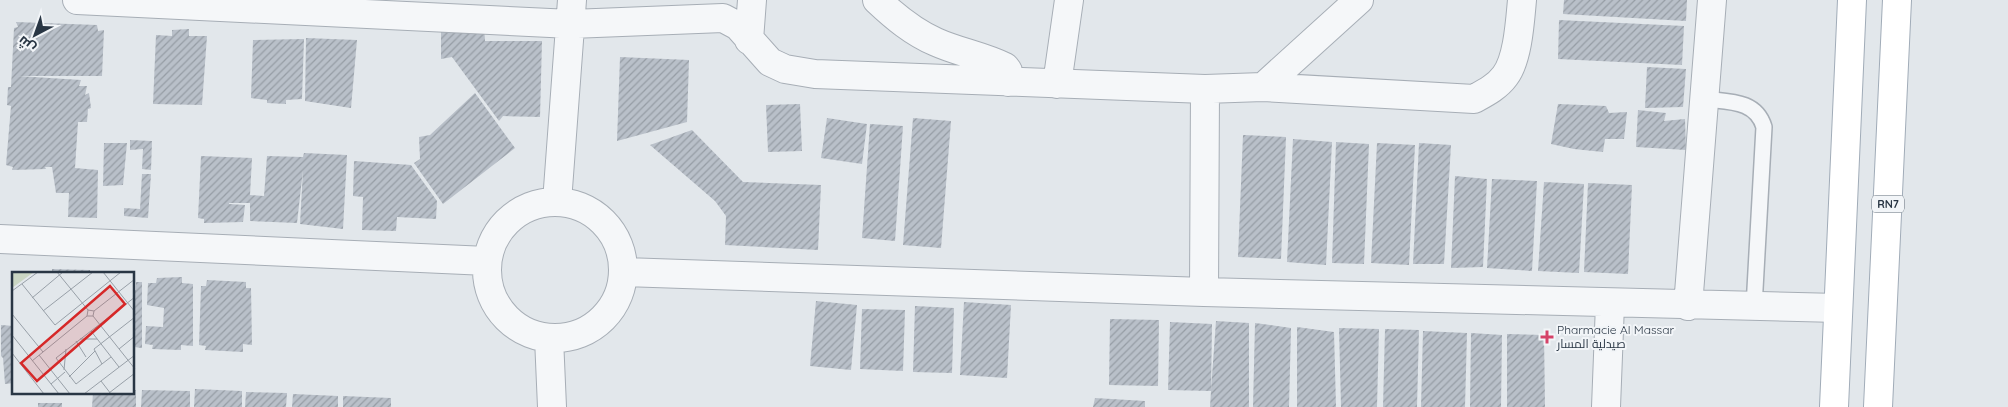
<svg xmlns="http://www.w3.org/2000/svg" width="2008" height="407" viewBox="0 0 2008 407" font-family="Quicksand,Cairo,sans-serif">
<style>
.building{fill:url(#building-hatch)}
.lines{fill:none;stroke-linecap:round;stroke-linejoin:round}
.lane-casing{stroke:#a7aeb6;stroke-width:18}
.street-casing{stroke:#a7aeb6;stroke-width:30}
.primary-casing{stroke:#a1acb8;stroke-width:30}
.lane{stroke:#f5f7f9;stroke-width:15}
.street{stroke:#f5f7f9;stroke-width:28}
.primary{stroke:#fff;stroke-width:28}
.poi-dot{fill:#d54268;stroke:#f2f5f8;stroke-width:2}
.labels{text-anchor:middle;stroke-width:4;stroke-linejoin:round;paint-order:stroke}
.shield{fill:#f2f5f8;stroke:#656f7a;stroke-width:1}
.shield-label{font-size:11px;font-weight:bold;fill:#293644}
.poi-label{font-size:12px;fill:#293644;stroke:#f2f5f8;text-anchor:start}
.inset-road{fill:none;stroke:#98a0a8;stroke-width:1}
.view{fill:#d62828;fill-opacity:0.15;stroke:#d62828;stroke-width:2.5}
.inset-edge{fill:none;stroke:#293644;stroke-width:2.5}
</style>
<defs>
<pattern id="building-hatch" width="6" height="6" patternUnits="userSpaceOnUse" patternTransform="scale(1.25)"><rect width="6" height="6" fill="#b9c0c9"/><path d="M-1 1l2-2M0 6l6-6M5 7l2-2" fill="none" stroke="#969da5"/></pattern>
</defs>
<rect width="100%" height="100%" fill="#e2e7eb"/>
<!-- building -->
<path class="building" d="M1564,0H1687L1686,21L1563,14Z
M1559,20L1684,26L1682,65L1558,59Z
M16,22L97,25L98,31L104,30L102,76H18L81,80L79,86H87L85,95L89,93L91,108L88,109L87,122H78L75,168L98,170L97,218L68,217L69,193H56L52,167H45L46,169L12,170L13,167L6,165L11,106L7,105L8,87H11L14,28L18,27Z
M441,23L484,24L485,41H542L540,117L503,116L499,121L452,57L441,59Z
M189,29V36H207L202,105L153,104L156,35L172,36V30Z
M306,38L357,40L351,108L305,101Z
M304,39L302,99L286,100V104L267,103V100L251,98L253,40Z
M620,57L689,60L687,122L617,141Z
M1647,67L1686,69L1683,107L1645,108Z
M475,93L515,148L443,204L414,163L420,159L419,137L430,135Z
M800,104L802,151L768,152L766,105Z
M1558,104L1606,106L1609,113L1627,112L1624,139H1605L1603,152L1574,149L1551,144Z
M1638,110L1666,113L1664,121L1685,119L1686,150L1636,147Z
M827,118L867,124L862,164L821,158Z
M913,118L951,121L941,248L903,245Z
M870,124L903,126L895,241L862,238Z
M692,130L743,182L821,185L818,250L725,245L726,216L715,201L650,145Z
M1243,135L1286,137L1281,259L1238,257Z
M1293,139L1332,142L1326,265L1287,262Z
M130,140L152,141L151,170L142,169L143,149L130,150Z
M1336,142L1369,144L1364,264L1332,263Z
M104,143H127L123,185L103,186Z
M1377,143L1415,145L1409,265L1371,263Z
M1419,143L1451,145L1444,264H1413Z
M304,153L347,155L343,229L300,224L303,170L297,223L250,221V203H229V204L245,205L243,222L204,223V219L198,218L201,156L252,158L250,195L264,196L267,156L303,157Z
M354,161L411,165L437,201L436,219L397,217L396,231L362,230L363,197L353,196Z
M142,174H151L148,218L124,216V208L140,209Z
M1455,176L1487,179L1483,267L1451,268Z
M1492,179L1537,181L1532,271L1487,268Z
M1544,182L1584,184L1579,273L1538,271Z
M1588,183L1632,185L1628,274L1584,272Z
M52,269L90,270V273H52Z
M182,277V283L193,284V346L181,345V350L152,349L153,345L145,344L146,326L163,327L164,308L147,305L148,283H156L157,278Z
M207,280L246,282V288H251L252,345L243,344V352L205,350L206,346L199,345L201,286H206Z
M136,282H142V348L134,347V290H136Z
M816,301L857,305L851,370L810,366Z
M964,302L1011,305L1007,378L960,375Z
M915,306L954,308L952,373L913,372Z
M862,309L905,310L903,371L860,369Z
M1110,319L1159,320L1158,386L1109,385Z
M1216,321L1249,323V407H1210L1211,391L1168,390L1170,322L1212,324L1211,390Z
M1255,323L1291,328L1289,407H1253Z
M1,325L14,326V383L5,384L3,358L1,356Z
M1297,327L1334,332L1336,407H1297Z
M1339,328L1379,329L1377,407H1341Z
M1385,329L1419,330L1417,407H1383Z
M1423,331L1467,333L1465,407H1421Z
M1471,333L1502,335L1501,407H1470Z
M1507,334L1544,335L1545,407H1507Z
M195,389L242,391V407H194Z
M134,390H136V407H92L93,393H134Z
M142,390L190,391V407H141Z
M246,392L287,393L286,407H245Z
M293,394L338,396V407H292Z
M343,396L391,398V407H343Z
M1095,398L1145,401V407H1093Z
M38,403H62V407H38Z"/>
<g class="lines">
<!-- lane casing -->
<g class="lane-casing">
<path id="lane" d="M1705,99C1729,102 1756,100 1764,127L1754,307"/>
</g>
<!-- street casing -->
<g class="street-casing">
<path id="street" d="M77,0L571,24L723,18L738,26L770,62L785,69L815,74L1205,89L1263,87L1474,99C1485,93 1497,87 1505,76C1518,59 1520,21 1522,0
M877,0C895,17 913,32 936,42C958,52 983,56 1005,67L1008,71V82
M749,40L752,0
M1057,84L1069,0
M1263,87L1359,0
M487 270a68 68 0 1 1 136 0a68 68 0 1 1-136 0Z
M557,202L572,0
M0,239L487,261
M624,272L1204,292L1838,308
M1204,292L1205,89
M1688,306L1712,0
M549,338L552,407
M1606,407L1610,304"/>
</g>
<!-- primary casing -->
<g class="primary-casing">
<path id="primary" d="M1834,407L1852,0
M1878,407L1897,0"/>
</g>
<!-- lane -->
<use href="#lane" class="lane"/>
<!-- street -->
<use href="#street" class="street"/>
<!-- primary -->
<use href="#primary" class="primary"/>
</g>
<!-- markers -->
<path class="poi-dot" d="M1544.5 329.5h5v5h5v5h-5v5h-5v-5h-5v-5h5z"/>
<g class="labels">
<!-- shield labels -->
<rect class="shield" x="1872" y="195.5" width="32" height="17" rx="4"/>
<g class="shield-label">
<text x="1888" y="208">RN7</text>
</g>
<!-- poi labels -->
<g class="poi-label">
<text x="1557" y="334">Pharmacie Al Massar<tspan x="1557" dy="14">صيدلية المسار</tspan></text>
</g>
</g>
<!-- overview -->
<g transform="translate(12 272)">
<rect width="122" height="122" fill="#e2e7eb"/>
<path d="M0,0H22L0,16Z" fill="#cad6c3"/>
<path class="inset-road" d="M45,0L76,38M91,0L123,40M10,12L43,53L109,0M0,19L26,0M20,26L51,0M31,39L81,0M82,39L123,7M0,42L31,80M81,44H75L76,38L82,39L81,44L123,97M79,59L107,95M0,63L47,122M68,67H85M64,69L74,85M107,77L123,64M0,81L32,122M27,83L58,122M99,85L64,112L44,86L123,25M20,89L75,44M90,92L82,77L123,45M52,98L54,77M57,105L83,79M89,109L99,122M39,112L53,100M97,121L123,101M72,122L123,83"/>
<path class="view" d="M98,14L113,32L25,109L9,91Z"/>
<rect width="122" height="122" class="inset-edge"/>
</g>
<!-- north arrow -->
<g transform="translate(35 35) rotate(221)" stroke="#f2f5f8" stroke-width="4" paint-order="stroke">
<path d="M0-4L9 19L0 12L-9 19Z" fill="#293644"/>
<text y="-8" font-size="14" font-weight="bold" text-anchor="middle" fill="#293644">ش</text>
</g>
</svg>
